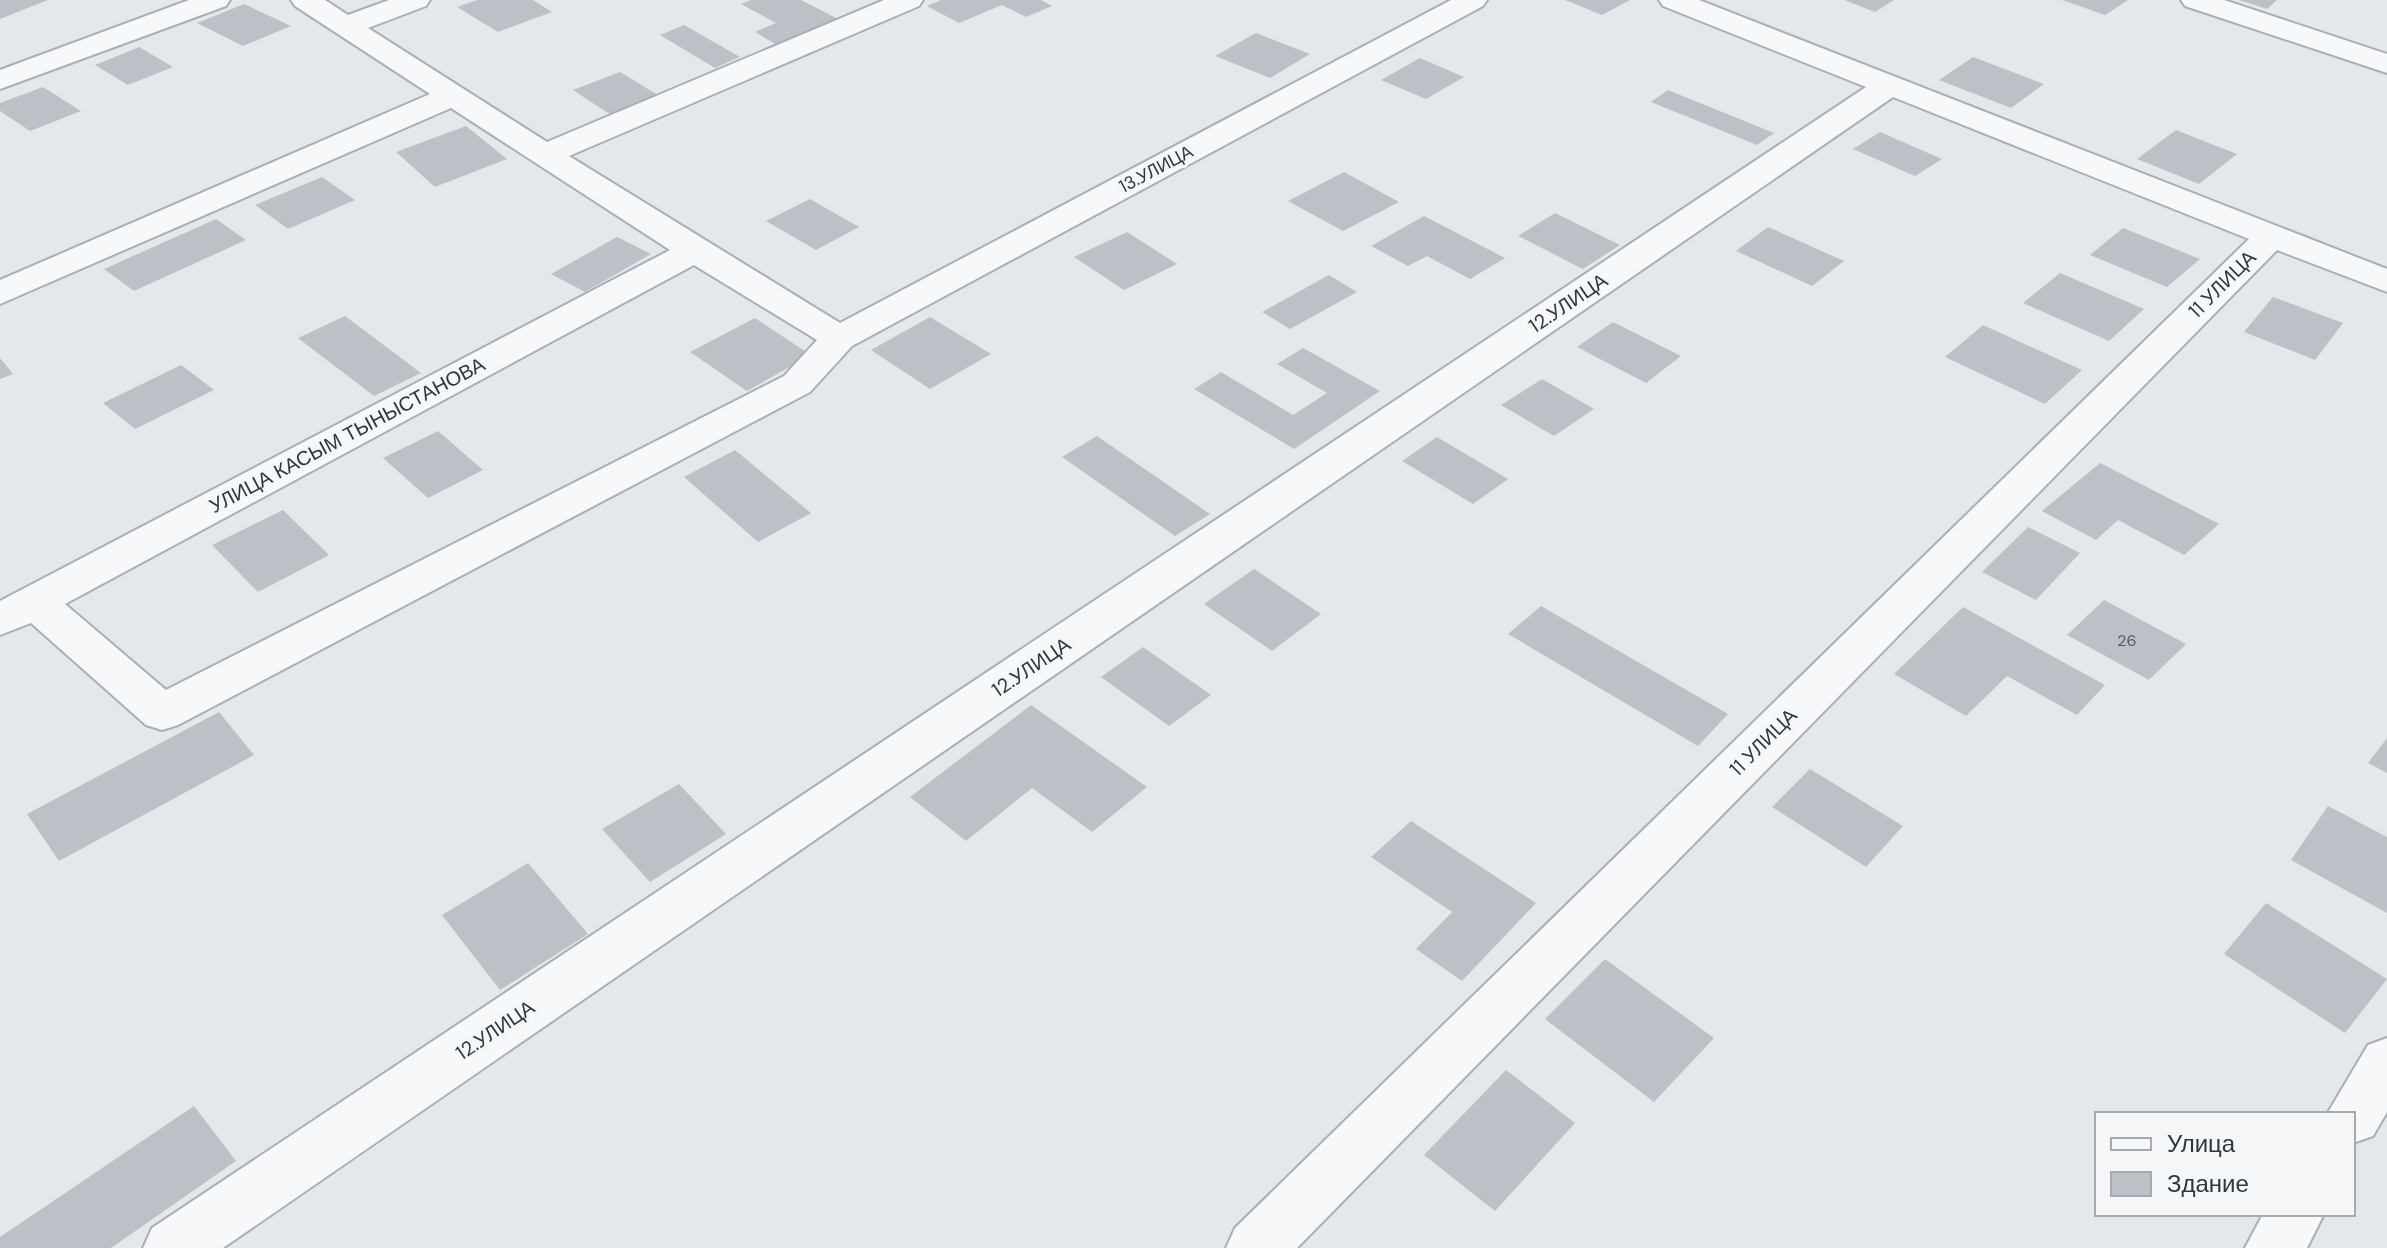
<svg xmlns="http://www.w3.org/2000/svg" width="2387" height="1248" font-family="'DM Sans',sans-serif">
<style>
.building{fill:#bcc1c7}
.lines{fill:none;stroke-linecap:round;stroke-linejoin:round}
.minor-casing{stroke:#a9afb5;stroke-width:4}
.minor{fill:#f7f8f9;fill-rule:evenodd}
.labels{text-anchor:middle;stroke-width:6;stroke-linejoin:round;paint-order:stroke}
.number-label{font-size:16px;fill:#515a63}
.far-street-label{font-size:18px;fill:#2d3742;stroke:#f4f6f8}
.street-label{font-size:20px;fill:#2d3742;stroke:#f4f6f8}
</style>
<rect width="100%" height="100%" fill="#e4e8eb"/>
<g class="building">
<polygon points="0,0 48,0 0,19"/>
<polygon points="477,0 533,0 552,12 498,32 457,7"/>
<polygon points="751,0 801,0 838,19 777,45 755,32 776,23 741,4"/>
<polygon points="941,0 1041,0 1052,6 1026,17 1002,5 959,23 927,6"/>
<polygon points="1565,0 1630,0 1602,15"/>
<polygon points="1844,0 1894,0 1875,12"/>
<polygon points="2062,0 2128,0 2105,15"/>
<polygon points="2239,0 2277,0 2267,9"/>
<polygon points="244,4 291,26 243,46 197,23"/>
<polygon points="684,25 740,57 715,68 660,35"/>
<polygon points="1256,33 1310,54 1270,78 1215,56"/>
<polygon points="139,47 173,67 128,85 95,65"/>
<polygon points="1973,57 2044,84 2011,108 1939,80"/>
<polygon points="1420,58 1464,77 1426,99 1381,80"/>
<polygon points="620,72 658,95 611,115 573,90"/>
<polygon points="43,87 81,111 30,131 0,111 0,103"/>
<polygon points="1668,90 1774,133 1757,145 1651,102"/>
<polygon points="466,126 507,159 435,187 396,152"/>
<polygon points="2176,130 2237,154 2199,184 2137,159"/>
<polygon points="1880,132 1942,159 1915,176 1853,149"/>
<polygon points="1344,172 1399,202 1343,231 1288,201"/>
<polygon points="322,177 355,200 288,229 255,205"/>
<polygon points="810,199 859,227 816,250 766,221"/>
<polygon points="1555,213 1620,245 1583,269 1518,236"/>
<polygon points="1424,216 1505,258 1470,279 1427,256 1408,266 1371,246"/>
<polygon points="216,219 246,240 134,291 104,269"/>
<polygon points="1768,227 1844,261 1812,286 1736,251"/>
<polygon points="2123,228 2200,259 2167,287 2090,255"/>
<polygon points="1127,232 1177,264 1124,290 1074,257"/>
<polygon points="617,237 651,254 585,292 551,274"/>
<polygon points="2060,273 2144,309 2109,341 2023,303"/>
<polygon points="1329,275 1357,292 1290,329 1262,312"/>
<polygon points="2273,297 2343,323 2315,360 2244,332"/>
<polygon points="345,316 421,373 374,396 298,338"/>
<polygon points="930,317 991,354 930,389 871,350"/>
<polygon points="755,318 811,355 747,391 690,352"/>
<polygon points="1613,322 1681,356 1646,383 1577,347"/>
<polygon points="1983,325 2082,370 2045,404 1945,357"/>
<polygon points="1303,348 1380,391 1294,449 1194,389 1221,372 1293,415 1327,393 1277,364"/>
<polygon points="0,358 13,374 0,379"/>
<polygon points="181,365 214,390 135,429 103,403"/>
<polygon points="1542,379 1594,409 1554,436 1501,405"/>
<polygon points="438,431 483,470 428,498 383,458"/>
<polygon points="1097,436 1210,514 1175,536 1062,457"/>
<polygon points="1437,437 1508,479 1473,504 1402,461"/>
<polygon points="735,450 811,513 758,542 684,477"/>
<polygon points="2100,463 2219,524 2184,555 2118,520 2096,540 2042,511"/>
<polygon points="283,510 329,555 258,592 212,545"/>
<polygon points="2028,527 2080,553 2036,600 1982,572"/>
<polygon points="1254,569 1321,614 1272,651 1204,604"/>
<polygon points="2104,600 2186,644 2149,680 2067,635"/>
<polygon points="1541,606 1728,714 1698,746 1508,634"/>
<polygon points="1963,607 2105,685 2077,715 2007,676 1966,716 1894,674"/>
<polygon points="1143,647 1211,695 1169,726 1101,677"/>
<polygon points="1031,705 1147,787 1092,832 1032,788 966,841 910,797"/>
<polygon points="219,712 254,755 59,861 27,814"/>
<polygon points="2387,738 2387,773 2368,763"/>
<polygon points="1810,769 1903,826 1866,867 1772,807"/>
<polygon points="679,784 726,834 650,882 602,829"/>
<polygon points="2328,806 2387,837 2387,913 2291,860"/>
<polygon points="1411,821 1536,903 1462,981 1416,949 1452,912 1371,857"/>
<polygon points="528,863 588,934 500,990 442,915"/>
<polygon points="2266,903 2387,979 2345,1033 2224,954"/>
<polygon points="1605,959 1714,1038 1654,1102 1545,1019"/>
<polygon points="1506,1070 1575,1123 1495,1211 1424,1155"/>
<polygon points="194,1106 236,1161 111,1248 0,1248 0,1237"/>
</g>
<g class="lines">
<g class="minor-casing">
<g id="minor">
<polygon points="189,0 230,0 226,6 0,89 0,70"/>
<path d="M291,0H325L348,15L389,0H430L426,6L368,28L547,142L884,0H923L919,6L569,156L840,323L1451,0H1487L1483,6L852,346L810,392L178,725L162,730L146,725L31,623L0,635V601L670,250L451,108L0,304V280L430,94L295,6ZM694,265L817,340L784,376L166,690L65,604Z"/>
<polygon points="1659,0 1699,0 2387,269 2387,292 2277,250 1297,1248 1226,1248 1235,1228 2249,239 1893,97 223,1248 143,1248 152,1228 1866,87 1663,6"/>
<polygon points="2181,0 2224,0 2387,54 2387,73 2185,6"/>
<polygon points="2387,1038 2387,1112 2373,1136 2353,1143 2353,1114 2327,1114 2368,1045"/>
<polygon points="2263,1214 2324,1214 2307,1248 2245,1248"/>
</g>
</g>
<use href="#minor" class="minor"/>
</g>
<g class="labels">
<g class="number-label">
<text x="2127" y="646">26</text>
</g>
<g class="far-street-label">
<text transform="translate(1156 169) rotate(-28)" y="6">13.УЛИЦА</text>
</g>
<g class="street-label">
<text transform="translate(2222 284) rotate(-45)" y="7">11 УЛИЦА</text>
<text transform="translate(1568 303) rotate(-34)" y="7">12.УЛИЦА</text>
<text transform="translate(347 435) rotate(-28)" y="7">УЛИЦА КАСЫМ ТЫНЫСТАНОВА</text>
<text transform="translate(1031 667) rotate(-34)" y="7">12.УЛИЦА</text>
<text transform="translate(1763 742) rotate(-45)" y="7">11 УЛИЦА</text>
<text transform="translate(495 1030) rotate(-34)" y="7">12.УЛИЦА</text>
</g>
</g>
<rect x="2095" y="1112" width="260" height="104" fill="#f4f6f8" stroke="#a4aaaf" stroke-width="2"/>
<rect x="2111" y="1138" width="40" height="12" fill="#f7f8f9" stroke="#a4aaaf" stroke-width="2"/>
<text x="2167" y="1152" font-size="24" fill="#2d3742">Улица</text>
<rect x="2111" y="1172" width="40" height="24" fill="#bcc1c7" stroke="#a4aaaf" stroke-width="2"/>
<text x="2167" y="1192" font-size="24" fill="#2d3742">Здание</text>
</svg>
